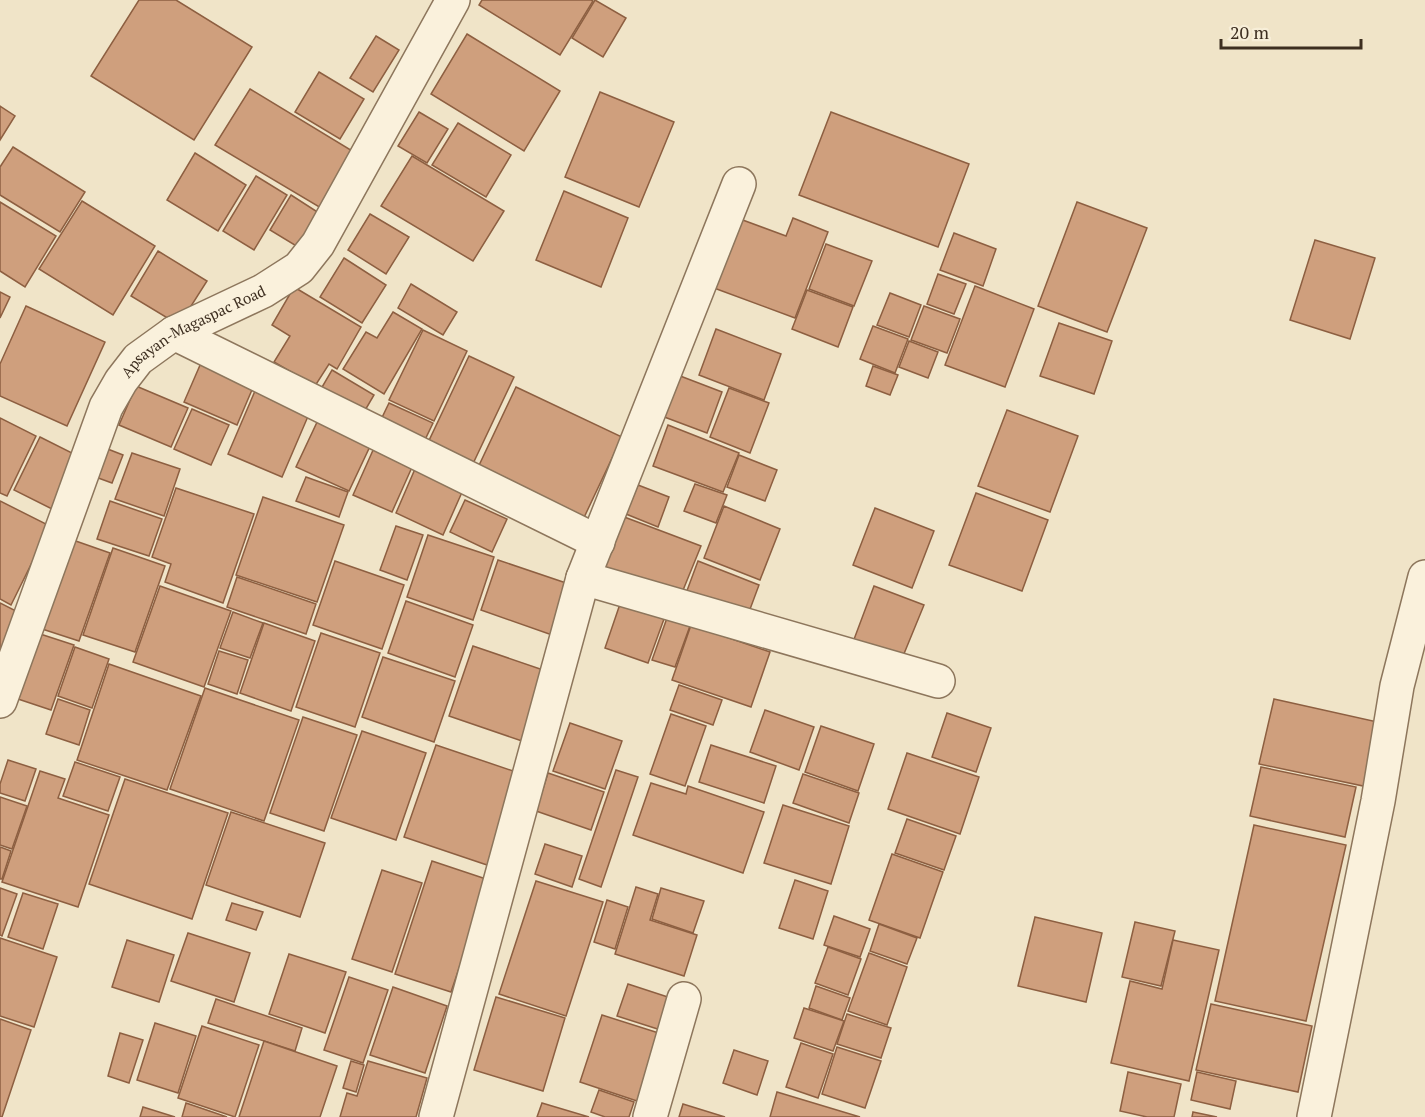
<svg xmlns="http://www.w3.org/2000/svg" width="1425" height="1117" font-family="'PT Serif',serif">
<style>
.building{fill:#cf9f7d;stroke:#8d5f41;stroke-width:1.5}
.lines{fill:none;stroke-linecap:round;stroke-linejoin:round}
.minor-casing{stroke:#8d765c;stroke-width:36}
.minor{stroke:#faf1dc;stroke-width:33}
.labels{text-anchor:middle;stroke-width:4.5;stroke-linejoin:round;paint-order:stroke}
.street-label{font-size:15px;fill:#3d2e20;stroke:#f7eed8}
</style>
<rect width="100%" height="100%" fill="#f0e4c8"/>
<g class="building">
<polygon points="139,0 176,0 252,47 194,140 91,76"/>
<polygon points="482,0 591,0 593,1 560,55 479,5"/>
<polygon points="595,0 626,18 603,57 572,38"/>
<polygon points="467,34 560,91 524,151 431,94"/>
<polygon points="376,36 399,50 373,92 350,78"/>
<polygon points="319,72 364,99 340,139 295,112"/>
<polygon points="250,89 354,152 321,208 215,145"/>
<polygon points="600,92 674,122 639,207 565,177"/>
<polygon points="0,106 15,116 0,140"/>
<polygon points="419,112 448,129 427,163 398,146"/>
<polygon points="831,112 969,164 938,247 799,195"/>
<polygon points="458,123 511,155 486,197 432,165"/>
<polygon points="13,147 85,192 60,232 0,195 0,167"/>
<polygon points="195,153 246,185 218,231 167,200"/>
<polygon points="412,156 504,211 473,261 381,206"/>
<polygon points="256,176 287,195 254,250 223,231"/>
<polygon points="564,191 628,218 601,287 536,260"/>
<polygon points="291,195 319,213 298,247 270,230"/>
<polygon points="82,201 155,246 113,315 39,269"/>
<polygon points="0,202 56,236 25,287 0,271"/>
<polygon points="1077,202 1147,228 1107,332 1038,306"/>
<polygon points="370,214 409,237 386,274 348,250"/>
<polygon points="793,218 828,232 795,318 714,288 740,219 786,236"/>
<polygon points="954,233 996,249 983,286 940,270"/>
<polygon points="1315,240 1375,258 1350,339 1290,320"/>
<polygon points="826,244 872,261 854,306 809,289"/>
<polygon points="158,251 207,281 179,325 131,296"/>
<polygon points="344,258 386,285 362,323 320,297"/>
<polygon points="938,274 966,284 954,314 927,304"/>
<polygon points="411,284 457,312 443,335 398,308"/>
<polygon points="975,286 1034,309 1005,387 945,365"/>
<polygon points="294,287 361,327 337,369 329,364 315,386 274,362 290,336 272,325"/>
<polygon points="807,290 853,307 838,347 792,329"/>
<polygon points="0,292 10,297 0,318"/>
<polygon points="890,293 921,305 909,337 877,325"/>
<polygon points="26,306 105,342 67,426 0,396 0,364"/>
<polygon points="924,306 960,319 947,353 911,340"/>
<polygon points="393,312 422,329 384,394 343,369 366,332 377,338"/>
<polygon points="1059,323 1112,341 1094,394 1040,376"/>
<polygon points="873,326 908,339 895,373 860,359"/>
<polygon points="716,329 781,354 764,400 699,375"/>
<polygon points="423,330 467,351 434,421 389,400"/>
<polygon points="909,341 938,352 928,378 899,367"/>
<polygon points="204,356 257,378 237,425 184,402"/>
<polygon points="469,356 514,377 470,470 425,449"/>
<polygon points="873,366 898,375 890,395 866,386"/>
<polygon points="332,370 374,395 360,419 318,394"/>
<polygon points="675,374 722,392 707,433 659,415"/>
<polygon points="136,386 188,408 171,447 119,425"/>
<polygon points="516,387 622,437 580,526 474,476"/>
<polygon points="729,388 769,403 750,453 710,437"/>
<polygon points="255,391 309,414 282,477 228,454"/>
<polygon points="389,403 433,423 421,448 377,428"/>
<polygon points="192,409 229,425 211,465 174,449"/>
<polygon points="1007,410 1078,436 1050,512 978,486"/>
<polygon points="0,418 36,436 7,496 0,493"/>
<polygon points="319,418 372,442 349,491 296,467"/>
<polygon points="668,425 739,453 723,492 653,466"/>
<polygon points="40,437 80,457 54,510 14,490"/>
<polygon points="100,446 123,455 112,483 90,475"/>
<polygon points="374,448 413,465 392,512 353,495"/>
<polygon points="132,453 180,469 164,516 115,499"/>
<polygon points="739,455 777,470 765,501 727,487"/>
<polygon points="415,469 463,490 443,535 396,513"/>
<polygon points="306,477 348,492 339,517 296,501"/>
<polygon points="695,484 727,495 716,523 684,511"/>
<polygon points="638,485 669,497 658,527 626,514"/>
<polygon points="176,488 254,514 223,603 165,582 171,564 152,557"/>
<polygon points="976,493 1048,520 1022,591 949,565"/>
<polygon points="263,497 344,525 317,602 236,575"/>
<polygon points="465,500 507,519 492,552 450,532"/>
<polygon points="0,501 50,526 11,605 0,599"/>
<polygon points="110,501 162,519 149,556 97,539"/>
<polygon points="724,506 780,529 760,580 704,558"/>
<polygon points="875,508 934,531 912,588 853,565"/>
<polygon points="619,515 701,546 679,600 598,569"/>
<polygon points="396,526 423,535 407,580 380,570"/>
<polygon points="428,535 494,557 473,620 407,597"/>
<polygon points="70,539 110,553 79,641 39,628"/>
<polygon points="113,548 165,566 135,652 83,635"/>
<polygon points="498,560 572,585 555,636 481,610"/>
<polygon points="335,561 404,585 382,649 313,625"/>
<polygon points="698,561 759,585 746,620 685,596"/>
<polygon points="237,577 316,604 306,634 227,607"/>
<polygon points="160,586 231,611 204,687 133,662"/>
<polygon points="874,586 924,605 901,661 853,642"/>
<polygon points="406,601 473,625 455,677 388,653"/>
<polygon points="0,603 20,613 0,655"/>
<polygon points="620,604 664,619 648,663 605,648"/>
<polygon points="233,612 263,623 250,658 220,648"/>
<polygon points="667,618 690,626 675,667 652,660"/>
<polygon points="264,623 315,641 291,711 240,693"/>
<polygon points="691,625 770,652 751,707 672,680"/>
<polygon points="31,631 74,645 51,710 9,696"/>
<polygon points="321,633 380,653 355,727 296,707"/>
<polygon points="473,646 549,672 525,742 449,716"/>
<polygon points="75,647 109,659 92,708 58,696"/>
<polygon points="219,651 248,660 237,694 208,684"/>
<polygon points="383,657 455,681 434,742 362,717"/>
<polygon points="109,664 201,696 167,790 77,760"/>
<polygon points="679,685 722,700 713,725 670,710"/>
<polygon points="205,688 299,720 264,821 170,789"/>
<polygon points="58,699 90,710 79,745 46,734"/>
<polygon points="1274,699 1382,723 1368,787 1259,764"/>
<polygon points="765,710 814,727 799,770 750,752"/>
<polygon points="947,713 991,728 976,772 932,757"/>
<polygon points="671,714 706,726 685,786 650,774"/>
<polygon points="303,717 357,735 324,831 270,813"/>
<polygon points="570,723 622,741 605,789 553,771"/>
<polygon points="821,726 874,744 858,791 805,772"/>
<polygon points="362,731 426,753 396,840 331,818"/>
<polygon points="436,745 522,774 490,866 404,837"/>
<polygon points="711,745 776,766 764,803 699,782"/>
<polygon points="907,753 979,777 960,834 888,809"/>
<polygon points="8,760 36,769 25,801 0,793 0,784"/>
<polygon points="75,762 120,777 108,811 63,796"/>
<polygon points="1261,767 1356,787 1345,837 1250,816"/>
<polygon points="616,770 638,777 601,887 579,879"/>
<polygon points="40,771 65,779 58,798 109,815 78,907 2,882"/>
<polygon points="548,773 604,792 591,830 536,811"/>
<polygon points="803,774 859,793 849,823 793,803"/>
<polygon points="125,779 228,813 192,919 89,884"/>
<polygon points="651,783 686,794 688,786 764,812 743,873 633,835"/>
<polygon points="0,797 27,806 12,849 0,845"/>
<polygon points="783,805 849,826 831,884 764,863"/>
<polygon points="231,812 325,843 300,917 206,885"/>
<polygon points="907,819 956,836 944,870 895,853"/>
<polygon points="1254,825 1346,845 1306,1021 1215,1001"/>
<polygon points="545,844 582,856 572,887 535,874"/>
<polygon points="0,847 11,851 2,879 0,879"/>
<polygon points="892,854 943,872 920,938 869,920"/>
<polygon points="432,861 489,880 451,992 395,974"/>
<polygon points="382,870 422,883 392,972 352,959"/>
<polygon points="795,880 828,891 813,939 779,928"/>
<polygon points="536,881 603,902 566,1016 499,994"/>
<polygon points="636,887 658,894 650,920 697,935 684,976 615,954"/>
<polygon points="0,888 17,894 2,936 0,935"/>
<polygon points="661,888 704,901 693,933 652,919"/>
<polygon points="23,893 58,904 43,949 8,937"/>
<polygon points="607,900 628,907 615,949 594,942"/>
<polygon points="232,903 263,912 256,930 226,920"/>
<polygon points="834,916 870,929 860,957 824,945"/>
<polygon points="1035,917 1102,933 1086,1002 1018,986"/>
<polygon points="1135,922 1175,931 1161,986 1122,977"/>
<polygon points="879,924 917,938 907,964 870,951"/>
<polygon points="188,933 250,953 234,1002 171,981"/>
<polygon points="0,938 57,957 34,1027 0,1016"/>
<polygon points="127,940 174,955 159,1002 112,987"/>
<polygon points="1173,940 1219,950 1189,1081 1111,1063 1130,981 1162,989"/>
<polygon points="828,947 861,959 848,995 815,983"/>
<polygon points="869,953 907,967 887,1025 848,1011"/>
<polygon points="289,954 346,972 325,1033 269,1014"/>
<polygon points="349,977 388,990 363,1063 324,1050"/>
<polygon points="628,984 677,1000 667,1032 617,1016"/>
<polygon points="816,986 850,998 842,1020 809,1008"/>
<polygon points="393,987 447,1006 425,1073 370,1055"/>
<polygon points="496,997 565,1018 543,1091 474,1070"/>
<polygon points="216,999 302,1028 295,1051 208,1023"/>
<polygon points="1211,1004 1312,1026 1298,1092 1196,1070"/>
<polygon points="804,1008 844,1021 833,1051 794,1038"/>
<polygon points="847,1014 891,1028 881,1058 837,1044"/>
<polygon points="602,1015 665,1035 643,1103 580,1082"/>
<polygon points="0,1019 31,1030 2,1117 0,1117"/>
<polygon points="155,1023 196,1036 178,1093 137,1080"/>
<polygon points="202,1026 259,1045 235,1117 178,1098"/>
<polygon points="120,1033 143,1040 129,1083 108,1076"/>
<polygon points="264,1041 337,1066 320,1117 239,1117"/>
<polygon points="801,1043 833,1054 818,1098 786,1087"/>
<polygon points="837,1047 881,1061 865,1108 822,1094"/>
<polygon points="734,1050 768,1061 757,1095 723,1083"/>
<polygon points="351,1061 364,1065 356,1092 343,1088"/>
<polygon points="368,1061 427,1078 416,1117 340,1117 347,1093 357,1096"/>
<polygon points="1128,1072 1181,1084 1174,1117 1147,1117 1120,1111"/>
<polygon points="1197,1072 1236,1081 1230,1109 1191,1100"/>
<polygon points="599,1090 634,1102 629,1117 605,1117 591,1112"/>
<polygon points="777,1092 860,1117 770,1117"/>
<polygon points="186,1103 227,1117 182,1117"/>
<polygon points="542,1103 589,1117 537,1117"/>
<polygon points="683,1104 725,1117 679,1117"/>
<polygon points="143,1107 175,1117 140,1117"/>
<polygon points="1193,1112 1217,1117 1192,1117"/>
</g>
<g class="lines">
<g class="minor-casing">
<g id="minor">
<polyline points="174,333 598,542"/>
<polyline points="583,578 938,681"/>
<path id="s1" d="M0,701L106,407L121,381L138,359L174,333L263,291L299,268L318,244L453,0"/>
<polyline points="436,1117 583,578 739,184"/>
<polyline points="650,1117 684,999"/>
<polyline points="1314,1117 1378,801 1397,686 1425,577"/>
</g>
</g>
<use href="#minor" class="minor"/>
</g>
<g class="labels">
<g class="street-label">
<text dy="5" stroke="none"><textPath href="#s1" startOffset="432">Apsayan-Magaspac Road</textPath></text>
</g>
</g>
<path d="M1221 39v9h140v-9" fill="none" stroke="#3d2e20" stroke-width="3"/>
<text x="1230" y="39" font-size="18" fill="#3d2e20" stroke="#f7eed8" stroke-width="4.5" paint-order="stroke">20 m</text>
</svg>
